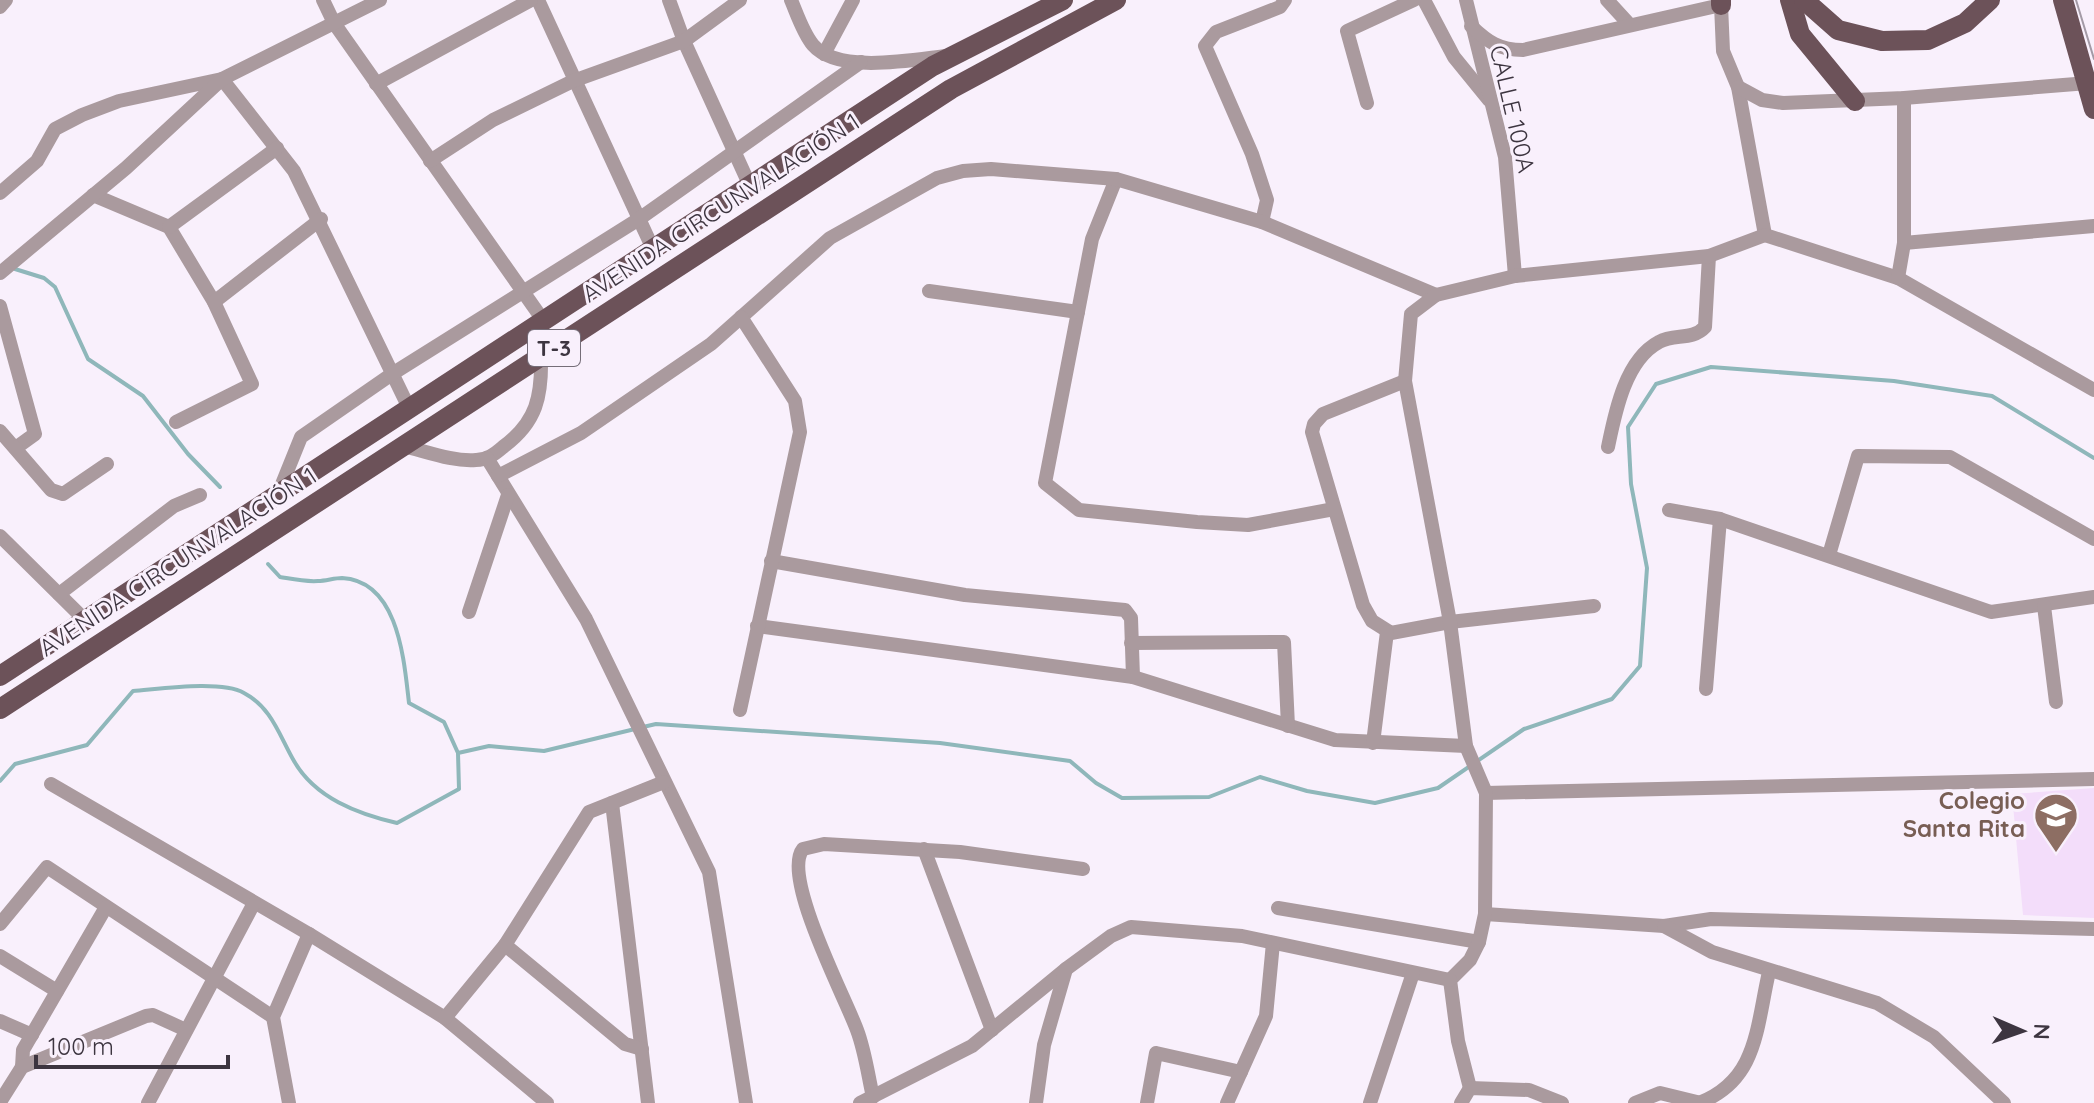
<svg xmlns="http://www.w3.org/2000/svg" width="2094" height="1103" font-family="Quicksand,sans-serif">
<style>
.built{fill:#f3ddfa}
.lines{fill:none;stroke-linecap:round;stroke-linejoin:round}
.stream{stroke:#8fb7ba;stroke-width:4}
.street{stroke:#aa9a9e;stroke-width:14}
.primary{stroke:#6c5259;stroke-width:20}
.tram{stroke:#a39aa6;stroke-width:2}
.labels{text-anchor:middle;stroke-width:6;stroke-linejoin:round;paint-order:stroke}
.shield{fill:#f9f0fc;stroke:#756d78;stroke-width:2}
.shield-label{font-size:22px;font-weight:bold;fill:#3d3540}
.street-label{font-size:24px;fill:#3d3540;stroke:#f9f0fc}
.education-label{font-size:24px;font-weight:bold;fill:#785e54;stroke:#f9f0fc;text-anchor:end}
</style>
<rect width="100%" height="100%" fill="#f9f0fc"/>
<polygon class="built" points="2094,788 2094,918 2023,915 2012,794"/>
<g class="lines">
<g class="stream">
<polyline points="15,269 44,278 55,287 88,359 143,396 188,454 220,487"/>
<path d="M268,564L280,577C292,579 305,582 318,581C326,581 334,578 342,578C399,581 404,661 409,703L444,722L458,753"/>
<polyline points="643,727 656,724 940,743 1070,761 1096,783 1122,798 1209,797 1260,777 1307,791 1375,803 1438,788 1524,729 1612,699 1640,666 1647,568 1631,484 1628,427 1656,384 1711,367 1894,381 1992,396 2094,458"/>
<path d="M0,781L15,764L87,745L133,691C160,689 221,680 244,693C272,708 279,735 294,761C315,798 358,814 397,823L459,789L458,753L489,746L544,751L635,729"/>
</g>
<g class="street">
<polyline points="323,0 334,23 543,320"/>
<polyline points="538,0 653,249"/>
<polyline points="669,0 684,41 750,186"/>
<path d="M791,0C797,14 803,33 813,45C838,74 911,60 946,56"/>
<polyline points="1424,0 1454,57 1489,100"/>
<polyline points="1466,0 1505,157 1515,276"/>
<polyline points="1607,0 1628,23"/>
<polyline points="0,7 6,0"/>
<path d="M1471,26C1488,42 1499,50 1523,50L1721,5L1723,51L1738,87L1765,235L1898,278L2094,390"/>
<polyline points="824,54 853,0"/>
<polyline points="376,84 531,0"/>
<polyline points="1738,87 1762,100 1783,103 1904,98 2088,83"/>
<polyline points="1367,103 1347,31 1414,0"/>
<polyline points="430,161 493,120 573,81 684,41 740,0"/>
<polyline points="1116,179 1092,239 1045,483 1079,510 1197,522 1248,525 1334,509"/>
<polyline points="0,193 37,161 55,129 82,115 119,101 222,79 294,171 409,408"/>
<polyline points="93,195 169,227 214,302 252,384 176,422"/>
<polyline points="1262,222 1267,200 1252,154 1205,46 1216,32 1280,7 1285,0"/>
<polyline points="169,227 277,148"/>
<polyline points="1904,243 2094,226"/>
<polyline points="0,273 126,168 222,79 380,0"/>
<polyline points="1898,278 1904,243 1904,98"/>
<polyline points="929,291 1078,312"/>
<polyline points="214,302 321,219"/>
<polyline points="0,306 35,434 17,447"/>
<polyline points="1405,381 1323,414 1314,424 1312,432 1363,605 1372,621 1391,633 1450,622 1594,606"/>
<polyline points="0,431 51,490 63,494 107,464"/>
<path d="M403,446C425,451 453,462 476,460C487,460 495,454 503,447C537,422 542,396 541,356"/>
<path d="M1608,447C1615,413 1625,360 1659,342C1674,333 1692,341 1705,327L1709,256"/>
<polyline points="487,458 586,619 709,872 746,1103"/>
<polyline points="498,476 581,433 711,344 830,238 937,178 963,171 991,169 1116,179 1262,222 1436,295"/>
<polyline points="278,494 301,437 392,374 639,219 861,62"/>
<polyline points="1669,510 1720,519 1991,612 2094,597"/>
<polyline points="0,536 85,620"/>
<polyline points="1829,555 1858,456 1950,457 2094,539"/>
<polyline points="771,561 965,595 1125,610 1131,618 1133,677"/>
<polyline points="59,594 174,506 200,495"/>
<polyline points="2044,606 2056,702"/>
<polyline points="469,612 508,495"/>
<polyline points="757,626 1133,677 1335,740 1466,746"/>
<polyline points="1131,643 1284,642 1288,726"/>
<polyline points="1706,689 1720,519"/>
<polyline points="740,710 800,432 795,401 741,317"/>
<polyline points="1373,743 1387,632"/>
<polyline points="51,784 309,934 445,1018 547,1103"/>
<polyline points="1486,793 2094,779"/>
<polyline points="612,803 648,1103"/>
<polyline points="924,849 992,1030"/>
<polyline points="1278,908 1479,942"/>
<polyline points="1485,914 1664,926 1711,919 2094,929"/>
<polyline points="0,924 47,867 273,1017"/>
<polyline points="1664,926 1712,952 1877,1003 1934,1037 2004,1103"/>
<polyline points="505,945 625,1044 642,1049"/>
<polyline points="0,956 57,991"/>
<polyline points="445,1018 505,945 589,812 664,782"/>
<polyline points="0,1021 32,1035"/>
<polyline points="22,1067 23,1050 106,907"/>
<polyline points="1470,1088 1458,1041 1450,980 1470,960 1479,942 1485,914 1486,793 1466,746 1450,622 1405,381 1411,314 1436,295 1515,276 1709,256 1765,235"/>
<path d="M873,1097C868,1075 865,1051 857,1030C845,997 781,876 803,849L824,844L960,852L1083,869"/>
<polyline points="0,1102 22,1067 146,1016 153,1015 186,1030"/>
<polyline points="148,1103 254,903"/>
<polyline points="289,1103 273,1017 309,934"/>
<polyline points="860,1103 972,1046 1066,969 1111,936 1131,927 1242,936 1450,980"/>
<polyline points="1036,1103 1044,1045 1066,969"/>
<polyline points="1147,1103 1156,1053 1241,1072"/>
<polyline points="1227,1103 1266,1016 1273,943"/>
<polyline points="1370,1103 1413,973"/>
<polyline points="1461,1103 1470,1088 1529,1090 1562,1103"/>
<polyline points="1635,1103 1660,1093 1701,1103"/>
<path d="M1699,1103C1758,1080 1756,1028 1769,972"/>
</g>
<g class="primary">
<polyline points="1721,0 1721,5"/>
<polyline points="1790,0 1800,34 1855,101"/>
<polyline points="1804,0 1838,30 1882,41 1928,40 1965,23 1990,0"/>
<polyline points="2063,0 2094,109"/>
<polyline points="0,676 933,66 1063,0"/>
<polyline points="0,709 951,89 1116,0"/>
</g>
<polyline class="tram" points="2076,0 2094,59"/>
</g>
<defs>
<g id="school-pin" transform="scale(2.3)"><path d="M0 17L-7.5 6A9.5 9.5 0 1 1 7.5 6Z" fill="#8d6e63" stroke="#f9f0fc"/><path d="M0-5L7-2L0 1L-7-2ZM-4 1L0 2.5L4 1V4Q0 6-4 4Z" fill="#fff"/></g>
</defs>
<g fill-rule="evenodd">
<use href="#school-pin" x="2056" y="815"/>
</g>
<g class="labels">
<rect class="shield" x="528" y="330" width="52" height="36" rx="6"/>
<g class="shield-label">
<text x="554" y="356">T-3</text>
</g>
<g class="street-label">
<text transform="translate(1512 109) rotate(77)" y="8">CALLE 100A</text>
<text transform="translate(721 208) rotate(-33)" y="8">AVENIDA CIRCUNVALACIÓN 1</text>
<text transform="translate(178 562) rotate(-33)" y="8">AVENIDA CIRCUNVALACIÓN 1</text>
</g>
<g class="education-label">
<text x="2025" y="809">Colegio<tspan x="2025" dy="28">Santa Rita</tspan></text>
</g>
</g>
<g transform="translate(2022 1031) rotate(92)" stroke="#f9f0fc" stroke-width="6" paint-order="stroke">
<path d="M0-6L14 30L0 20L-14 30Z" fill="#3d3540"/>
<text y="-12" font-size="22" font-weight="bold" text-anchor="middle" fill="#3d3540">N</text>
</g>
<path d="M36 1055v12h192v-12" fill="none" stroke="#3d3540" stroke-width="4"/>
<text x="48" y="1055" font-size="24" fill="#3d3540" stroke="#f9f0fc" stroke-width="6" paint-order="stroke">100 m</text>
</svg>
